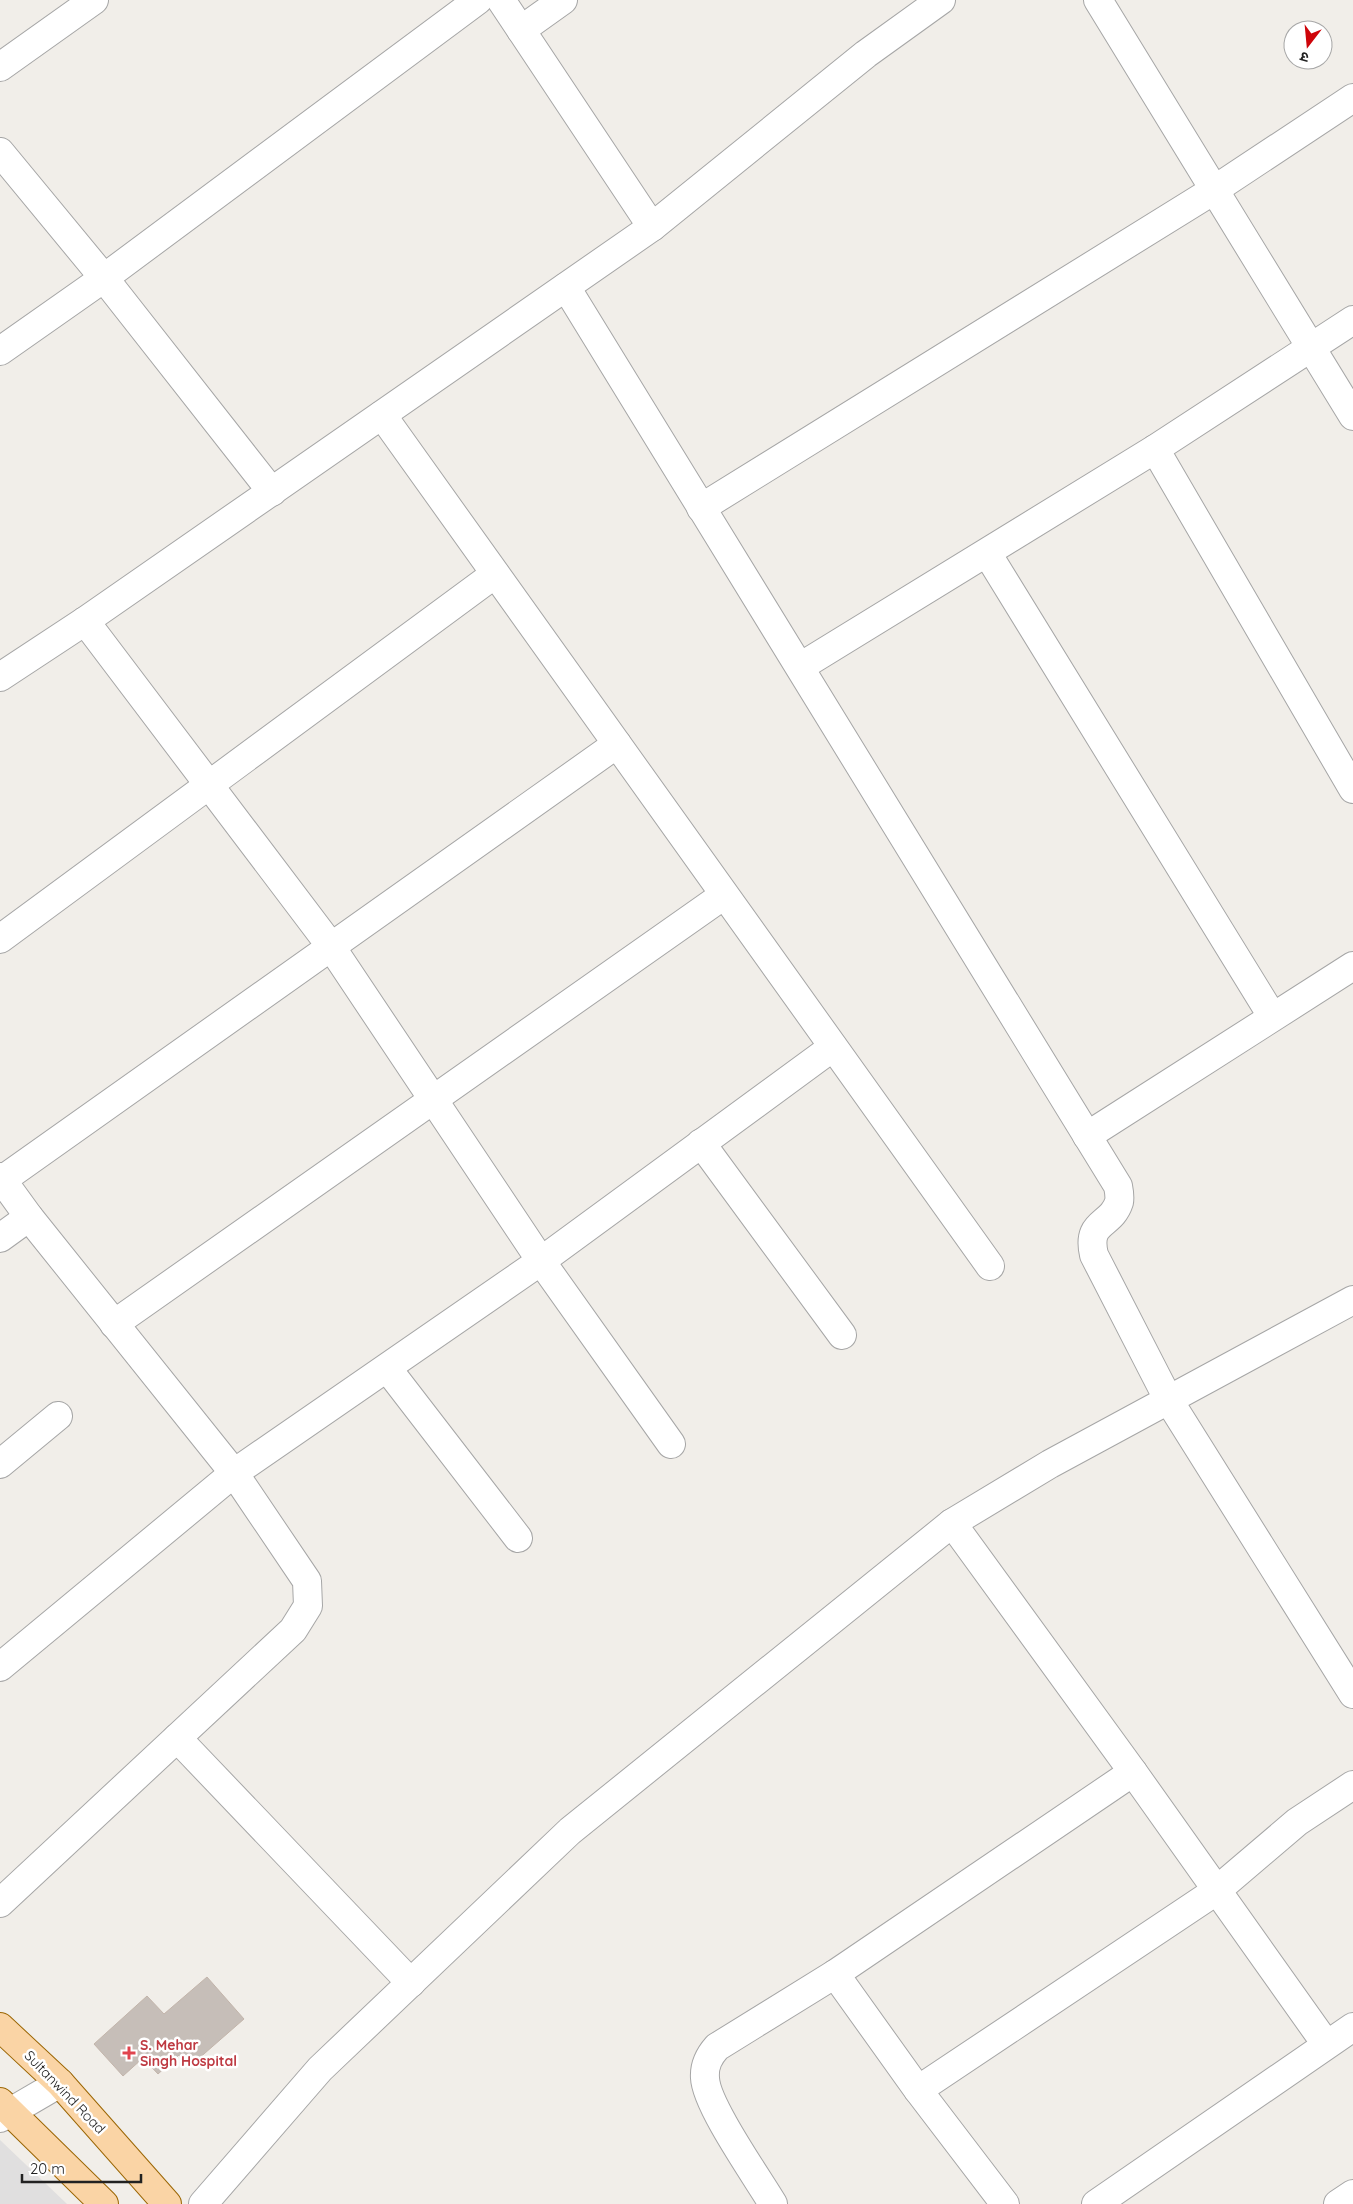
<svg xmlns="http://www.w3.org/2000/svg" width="1353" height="2204" font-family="Quicksand,'Noto Sans Devanagari',sans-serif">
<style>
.residential{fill:#e0dfdf}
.building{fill:#c6beb8;stroke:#c3b5ab}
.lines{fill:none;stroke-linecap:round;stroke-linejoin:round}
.minor-casing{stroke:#a6a6a6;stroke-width:30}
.major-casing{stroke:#9b6604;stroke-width:30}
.minor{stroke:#fff;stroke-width:28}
.major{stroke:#fad4a5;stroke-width:28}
.health-dot{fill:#e0444e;stroke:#fff;stroke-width:2}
.labels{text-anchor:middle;stroke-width:5;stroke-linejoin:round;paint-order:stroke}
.health-label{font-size:14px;font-weight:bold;fill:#be3a42;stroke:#fff;text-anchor:start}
.street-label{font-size:14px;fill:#222;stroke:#fff}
</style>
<rect width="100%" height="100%" fill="#f1eee9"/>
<polygon class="residential" points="0,2140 67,2204 0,2204"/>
<polygon class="building" points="207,1977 244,2019 189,2067 179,2055 158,2074 143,2058 123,2076 94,2044 147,1996 164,2014"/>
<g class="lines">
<g class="minor-casing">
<g id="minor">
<polyline points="501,0 652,227"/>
<polyline points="1098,0 1353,416"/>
<polyline points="521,30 563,0"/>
<polyline points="0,67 94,0"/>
<polyline points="0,152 104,278 272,492"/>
<path d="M566,287L1118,1186C1119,1191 1120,1197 1119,1202C1111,1227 1086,1220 1094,1255L1168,1399L1353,1694"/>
<polyline points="0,351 104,278 478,0"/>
<polyline points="382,415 990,1266"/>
<polyline points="1155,449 1353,789"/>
<polyline points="701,508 1214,190 1353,98"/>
<polyline points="987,553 1272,1016"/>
<polyline points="85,621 330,945 541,1261 671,1444"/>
<polyline points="800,667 1155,449 1353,320"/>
<polyline points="0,677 85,621 652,227 866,54 941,0"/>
<polyline points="0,939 495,574"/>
<polyline points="1087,1136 1353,966"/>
<polyline points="701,1143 842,1335"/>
<polyline points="0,1177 29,1217 234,1473 541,1261 833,1047"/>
<polyline points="2,1180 617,744"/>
<polyline points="0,1238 29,1217"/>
<polyline points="114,1324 724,895"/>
<polyline points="387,1368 518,1538"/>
<polyline points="0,1464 58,1416"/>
<polyline points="952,1523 1133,1772 1326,2044"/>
<polyline points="0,1667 234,1473 307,1581 308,1606 293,1630 0,1903"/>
<polyline points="177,1738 411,1983"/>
<polyline points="835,1974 1133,1772"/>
<polyline points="918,2090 1216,1891 1297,1822 1353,1785"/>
<polyline points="0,2118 60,2083"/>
<polyline points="203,2204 320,2069 570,1831 952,1523 1050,1464 1353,1300"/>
<path d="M773,2204C757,2177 706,2105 705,2078C704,2065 709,2056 717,2047L835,1974L918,2090L1005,2204"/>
<polyline points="1096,2204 1353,2027"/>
<polyline points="1338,2204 1353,2194"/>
</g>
</g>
<g class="major-casing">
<g id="major">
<polyline points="0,2027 60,2083 167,2204"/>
<polyline points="0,2102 104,2204"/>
</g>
</g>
<use href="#minor" class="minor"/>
<use href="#major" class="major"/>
</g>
<path class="health-dot" d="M126.5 2045.5h5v5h5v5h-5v5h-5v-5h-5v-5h5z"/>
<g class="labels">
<g class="health-label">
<text x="140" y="2050">S. Mehar<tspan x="140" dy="16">Singh Hospital</tspan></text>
</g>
<g class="street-label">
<text transform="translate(65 2092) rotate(46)" y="5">Sultanwind Road</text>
</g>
</g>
<g transform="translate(1308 45) rotate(196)"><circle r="24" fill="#ffffff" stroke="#a7a7a7"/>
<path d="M0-4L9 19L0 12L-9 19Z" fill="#ce050a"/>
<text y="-8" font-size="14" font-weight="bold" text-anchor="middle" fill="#222222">उ</text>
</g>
<path d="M22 2174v8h119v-8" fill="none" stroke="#222222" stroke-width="2.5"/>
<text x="30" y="2174" font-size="15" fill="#222222" stroke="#ffffff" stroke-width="4" paint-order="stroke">20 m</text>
</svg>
